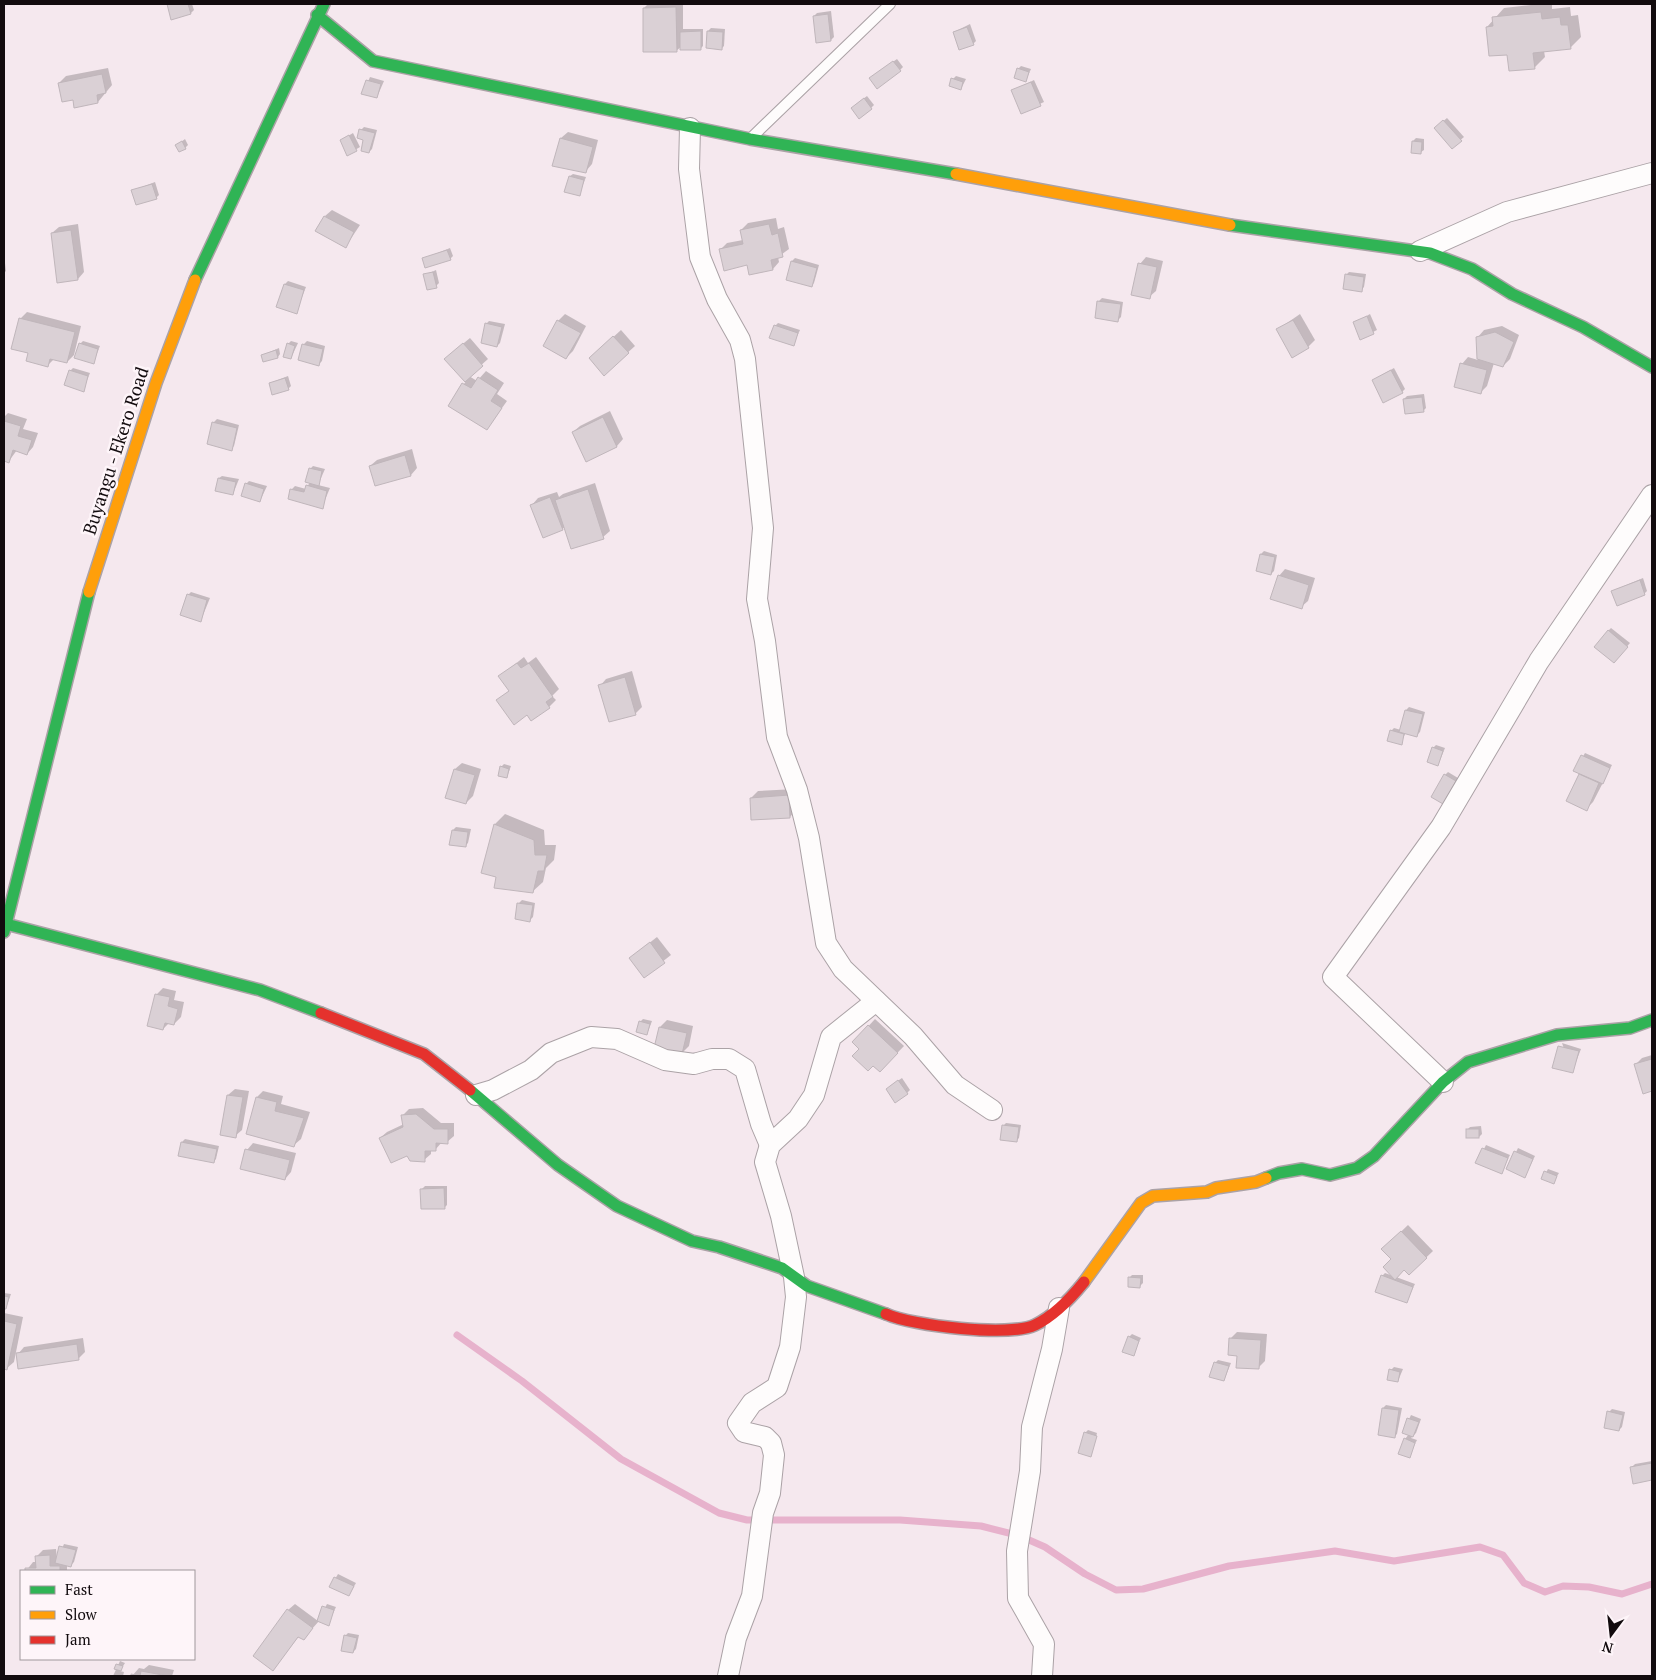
<svg xmlns="http://www.w3.org/2000/svg" width="1656" height="1680" font-family="'PT Serif',serif">
<style>
.shadow{fill:#0003}
.lines{fill:none;stroke-linecap:round;stroke-linejoin:round}
.stream{stroke:#e7b2cc;stroke-width:7}
.building{fill:#dad0d5;stroke:#c0b6bb}
.lane-casing{stroke:#aba2a6;stroke-width:12}
.street-casing{stroke:#aba2a6;stroke-width:22}
.fast-casing{stroke:#aba2a6;stroke-width:14}
.slow-casing{stroke:#aba2a6;stroke-width:14}
.jam-casing{stroke:#aba2a6;stroke-width:14}
.lane{stroke:#fefcfc;stroke-width:10}
.street{stroke:#fefcfc;stroke-width:20}
.fast{stroke:#30b455;stroke-width:11}
.slow{stroke:#ff9f0a;stroke-width:11}
.jam{stroke:#e5322d;stroke-width:11}
.labels{text-anchor:middle;stroke-width:5;stroke-linejoin:round;paint-order:stroke}
.street-label{font-size:18px;fill:#120b0e;stroke:#fef5f9}
</style>
<rect width="100%" height="100%" fill="#f5e8ee"/>
<g class="shadow">
<polygon points="168,4 192,4 194,10 191,13 172,18"/>
<polygon points="648,4 683,4 683,29 703,29 703,46 700,49 682,46 676,51 644,8"/>
<polygon points="1540,4 1552,4 1552,9 1570,7 1571,16 1578,15 1581,37 1570,48 1544,51 1545,57 1534,68 1508,53 1487,27 1504,8"/>
<polygon points="831,11 834,37 831,40 814,16 817,13"/>
<polygon points="970,24 976,41 973,44 954,32"/>
<polygon points="711,28 725,29 724,46 721,49 708,31"/>
<polygon points="897,59 903,67 900,70 874,75"/>
<polygon points="1021,66 1031,69 1026,80 1018,69"/>
<polygon points="108,68 112,85 98,102 73,99 59,83 66,76"/>
<polygon points="956,76 966,79 961,89 953,79"/>
<polygon points="370,77 384,81 377,97 363,93"/>
<polygon points="1034,80 1044,102 1022,112 1012,91"/>
<polygon points="867,96 874,105 871,108 855,105"/>
<polygon points="1447,118 1464,137 1452,147 1435,128"/>
<polygon points="364,127 377,130 372,149 369,152 361,130"/>
<polygon points="568,132 598,140 592,164 586,171 554,165 561,138"/>
<polygon points="353,133 360,147 348,154 341,140"/>
<polygon points="1416,138 1424,139 1424,150 1421,152 1413,141"/>
<polygon points="185,139 188,145 185,148 177,145"/>
<polygon points="573,174 586,177 579,195 570,176"/>
<polygon points="155,182 159,195 156,198 132,191"/>
<polygon points="332,210 360,225 346,246 325,216"/>
<polygon points="776,218 778,229 784,227 789,249 778,257 779,262 773,269 748,264 720,250 727,243 743,240 741,230 748,223"/>
<polygon points="78,224 84,272 78,279 52,233 59,227"/>
<polygon points="450,248 453,256 450,259 423,259"/>
<polygon points="4,255 6,271 4,273"/>
<polygon points="1146,257 1163,261 1156,291 1149,297 1140,264"/>
<polygon points="795,258 819,265 814,283 811,286 788,279 792,261"/>
<polygon points="436,270 439,283 436,286 425,275"/>
<polygon points="1349,272 1366,274 1364,287 1361,290 1346,275"/>
<polygon points="288,281 306,287 296,312 285,284"/>
<polygon points="1102,298 1123,302 1121,317 1118,320 1099,301"/>
<polygon points="27,312 81,326 74,355 67,362 54,359 48,365 29,352 20,319"/>
<polygon points="565,314 586,326 573,351 566,358 558,321"/>
<polygon points="1300,314 1315,340 1308,347 1277,330"/>
<polygon points="1370,314 1377,330 1361,338 1354,323"/>
<polygon points="489,321 505,324 500,343 497,346 486,324"/>
<polygon points="778,323 800,330 793,345 775,326"/>
<polygon points="1502,326 1519,335 1510,359 1503,366 1494,363 1487,386 1480,393 1462,364 1468,357 1478,360 1478,337 1484,330"/>
<polygon points="621,330 635,346 604,374 597,352"/>
<polygon points="470,338 488,359 469,376 477,381 486,371 504,383 497,394 507,401 487,429 450,405 466,381 453,352"/>
<polygon points="83,341 100,346 93,363 80,344"/>
<polygon points="291,341 298,343 291,358 288,344"/>
<polygon points="307,341 325,346 322,361 319,364 304,344"/>
<polygon points="279,348 280,354 278,357 263,355"/>
<polygon points="73,368 90,373 83,390 70,371"/>
<polygon points="1394,368 1405,389 1402,392 1373,380"/>
<polygon points="288,376 291,386 288,389 270,383"/>
<polygon points="1424,394 1426,408 1423,411 1404,399 1407,396"/>
<polygon points="610,411 623,439 617,446 587,460 573,432 580,426"/>
<polygon points="8,413 27,419 23,429 38,433 33,447 27,454 17,450 9,461 4,460 4,417"/>
<polygon points="217,419 239,425 234,446 231,449 208,443 214,422"/>
<polygon points="412,449 417,468 411,475 376,485 370,466 377,460"/>
<polygon points="313,466 325,469 318,485 330,488 322,507 292,489 295,486 306,489 310,482 310,469"/>
<polygon points="222,476 239,479 233,494 219,478"/>
<polygon points="249,481 267,486 260,501 246,484"/>
<polygon points="595,483 610,531 603,537 565,527 562,529 532,505 538,498 557,492 559,497 563,494"/>
<polygon points="1264,551 1277,555 1274,571 1271,574 1261,554"/>
<polygon points="1285,569 1315,578 1308,601 1301,607 1279,576"/>
<polygon points="1643,578 1647,591 1644,594 1612,591"/>
<polygon points="191,592 210,598 201,620 188,595"/>
<polygon points="1611,628 1630,643 1617,658 1608,631"/>
<polygon points="524,657 528,663 536,657 559,689 552,696 556,700 549,707 528,714 498,700 510,690 500,676"/>
<polygon points="632,671 642,707 635,714 600,686 606,679"/>
<polygon points="1409,707 1425,712 1420,732 1417,735 1406,732 1401,743 1391,731 1394,728 1401,730 1406,710"/>
<polygon points="1436,745 1445,748 1438,765 1433,748"/>
<polygon points="1585,753 1612,765 1593,802 1586,809 1581,773 1575,770"/>
<polygon points="462,763 481,769 473,796 466,803 455,769"/>
<polygon points="504,764 511,766 507,777 501,767"/>
<polygon points="1448,772 1458,778 1446,799 1445,775"/>
<polygon points="795,789 796,810 790,817 751,798 758,791"/>
<polygon points="505,814 544,830 545,845 556,845 554,860 546,868 543,882 532,892 497,876 495,824"/>
<polygon points="456,827 471,829 468,843 465,846 453,830"/>
<polygon points="522,900 535,903 533,917 530,920 519,903"/>
<polygon points="657,937 671,955 644,976 630,958"/>
<polygon points="163,988 176,991 174,1000 184,1002 181,1017 174,1024 169,1023 163,1029 156,995"/>
<polygon points="643,1019 652,1021 647,1034 640,1022"/>
<polygon points="875,1019 904,1046 880,1071 854,1042"/>
<polygon points="667,1020 693,1026 689,1046 682,1053 660,1027"/>
<polygon points="1562,1043 1581,1049 1572,1072"/>
<polygon points="1652,1055 1652,1090 1644,1093 1635,1065 1642,1058"/>
<polygon points="902,1078 910,1090 907,1093 890,1086"/>
<polygon points="235,1089 249,1091 242,1130 235,1136 228,1095"/>
<polygon points="263,1091 283,1096 281,1104 310,1112 301,1139 294,1145 257,1097"/>
<polygon points="423,1108 441,1123 454,1123 454,1136 447,1142 442,1142 435,1150 431,1150 431,1154 424,1160 408,1154 380,1138 387,1132 404,1124 403,1115 409,1109"/>
<polygon points="1006,1123 1021,1125 1019,1138 1016,1141 1003,1126"/>
<polygon points="1481,1126 1482,1134 1479,1137 1467,1130 1470,1127"/>
<polygon points="185,1139 219,1146 216,1159 213,1162 182,1142"/>
<polygon points="253,1143 296,1153 291,1172 285,1179 247,1150"/>
<polygon points="1486,1145 1510,1155 1501,1173 1477,1163"/>
<polygon points="1518,1148 1535,1156 1525,1176 1508,1169"/>
<polygon points="1548,1169 1559,1173 1553,1183 1543,1178"/>
<polygon points="425,1186 447,1186 447,1205 444,1208 422,1189"/>
<polygon points="1408,1225 1433,1251 1409,1274 1404,1269 1396,1277 1415,1284 1406,1302 1382,1276 1385,1273 1393,1276 1392,1259 1383,1249"/>
<polygon points="1132,1275 1143,1275 1143,1283 1140,1286 1129,1278"/>
<polygon points="4,1293 11,1294 6,1308 4,1307"/>
<polygon points="4,1313 23,1317 14,1362 7,1368 4,1368"/>
<polygon points="1237,1332 1267,1334 1265,1361 1258,1368 1238,1355 1231,1338"/>
<polygon points="1132,1334 1141,1338 1133,1354 1129,1337"/>
<polygon points="83,1338 85,1352 78,1359 18,1354 24,1347"/>
<polygon points="1218,1360 1231,1363 1224,1380 1215,1363"/>
<polygon points="1394,1367 1403,1369 1398,1381 1391,1370"/>
<polygon points="1386,1405 1402,1408 1397,1434 1394,1437 1383,1408"/>
<polygon points="1612,1409 1625,1412 1622,1427 1619,1430 1609,1412"/>
<polygon points="1411,1415 1421,1419 1416,1433 1411,1438 1417,1440 1409,1456 1405,1439 1409,1434 1403,1432"/>
<polygon points="1088,1430 1097,1433 1091,1456 1085,1433"/>
<polygon points="1652,1461 1652,1479 1634,1482 1632,1467 1635,1464"/>
<polygon points="64,1544 78,1547 74,1562 71,1565 67,1564 67,1571 26,1571 33,1562 37,1562 36,1557 43,1550 56,1549 57,1560"/>
<polygon points="338,1574 356,1583 349,1595 331,1586"/>
<polygon points="295,1604 318,1621 327,1604 336,1607 328,1624 319,1621 304,1638 299,1636 273,1670 288,1610"/>
<polygon points="348,1633 359,1635 356,1649 353,1652 345,1636"/>
<polygon points="120,1661 125,1663 120,1671 124,1672 123,1676 113,1676"/>
<polygon points="149,1665 174,1670 172,1676 132,1676 139,1668 144,1669"/>
</g>
<g class="lines">
<polyline class="stream" points="457,1335 522,1381 621,1459 719,1513 747,1520 900,1520 981,1526 1020,1536 1045,1547 1085,1574 1116,1590 1143,1589 1229,1566 1335,1551 1394,1561 1480,1547 1503,1555 1524,1583 1545,1592 1563,1586 1589,1587 1622,1594 1652,1584"/>
</g>
<g class="building">
<polygon points="167,4 188,4 191,14 171,20"/>
<polygon points="676,7 677,52 643,52 643,8"/>
<polygon points="1541,12 1542,19 1560,17 1561,25 1568,25 1571,49 1533,53 1535,69 1509,71 1507,55 1489,56 1486,27 1493,26 1492,17"/>
<polygon points="828,14 831,41 816,43 813,16"/>
<polygon points="967,27 974,45 959,50 953,32"/>
<polygon points="701,31 701,50 680,50 680,32"/>
<polygon points="707,31 723,32 722,50 706,48"/>
<polygon points="893,61 901,71 877,89 869,78"/>
<polygon points="1017,68 1029,72 1026,82 1014,78"/>
<polygon points="102,74 106,93 97,95 98,103 74,108 73,100 62,102 58,83"/>
<polygon points="951,78 963,82 961,90 949,86"/>
<polygon points="366,80 381,84 377,98 361,94"/>
<polygon points="1031,82 1041,106 1021,114 1011,90"/>
<polygon points="864,98 872,109 859,119 851,108"/>
<polygon points="1443,120 1462,141 1452,149 1434,128"/>
<polygon points="359,129 375,133 369,153 361,151 363,140 357,138"/>
<polygon points="349,135 357,151 347,156 340,140"/>
<polygon points="560,138 593,147 586,173 552,166"/>
<polygon points="182,141 186,149 179,152 175,145"/>
<polygon points="1412,141 1422,142 1421,154 1411,153"/>
<polygon points="569,176 584,180 580,196 564,192"/>
<polygon points="152,184 157,199 136,205 131,190"/>
<polygon points="324,216 354,232 346,248 315,231"/>
<polygon points="769,224 772,235 778,233 783,257 771,260 773,270 749,275 747,265 724,271 719,249 743,244 740,230"/>
<polygon points="71,230 78,280 57,283 51,233"/>
<polygon points="447,250 451,260 425,268 422,258"/>
<polygon points="791,261 817,268 812,287 786,280"/>
<polygon points="1138,263 1157,267 1150,299 1131,295"/>
<polygon points="433,272 437,288 427,290 423,274"/>
<polygon points="1345,274 1364,277 1362,292 1343,289"/>
<polygon points="284,284 304,290 297,314 276,307"/>
<polygon points="1097,301 1121,304 1118,322 1095,318"/>
<polygon points="1367,316 1374,334 1360,340 1353,322"/>
<polygon points="19,318 75,332 67,363 50,359 48,367 26,361 28,353 11,349"/>
<polygon points="557,320 581,333 566,359 543,346"/>
<polygon points="1293,320 1309,348 1292,358 1276,329"/>
<polygon points="485,323 502,327 497,347 481,343"/>
<polygon points="774,325 798,333 794,346 769,338"/>
<polygon points="1495,332 1514,342 1503,367 1477,359 1476,337"/>
<polygon points="613,336 629,353 604,376 589,358"/>
<polygon points="79,343 98,349 94,364 74,358"/>
<polygon points="287,343 295,346 291,359 283,357"/>
<polygon points="463,343 483,366 465,382 444,359"/>
<polygon points="302,344 323,349 319,366 298,360"/>
<polygon points="276,350 278,358 263,362 261,355"/>
<polygon points="1460,363 1487,370 1481,394 1454,387"/>
<polygon points="69,370 88,376 84,392 64,385"/>
<polygon points="1391,370 1403,393 1383,403 1372,380"/>
<polygon points="478,377 498,390 491,401 502,408 487,430 448,406 462,383 471,388"/>
<polygon points="285,378 289,390 272,395 269,383"/>
<polygon points="1422,397 1424,412 1405,414 1403,399"/>
<polygon points="603,417 617,447 586,462 572,432"/>
<polygon points="4,421 21,426 18,436 32,440 27,455 13,450 9,463 4,461"/>
<polygon points="212,422 237,428 232,451 207,444"/>
<polygon points="405,455 411,476 375,486 369,466"/>
<polygon points="309,468 322,471 319,486 305,482"/>
<polygon points="218,478 236,482 233,495 215,491"/>
<polygon points="245,483 264,489 260,502 241,496"/>
<polygon points="306,485 327,491 323,509 288,499 290,489 304,492"/>
<polygon points="588,489 604,539 571,549 555,500"/>
<polygon points="550,497 563,530 543,538 530,505"/>
<polygon points="1260,554 1275,557 1271,575 1256,571"/>
<polygon points="1278,575 1309,585 1302,609 1270,599"/>
<polygon points="1640,580 1645,595 1617,606 1611,591"/>
<polygon points="187,594 207,600 201,622 180,615"/>
<polygon points="1608,630 1628,647 1614,663 1594,647"/>
<polygon points="517,663 521,668 529,663 553,697 546,702 550,708 531,721 527,715 514,725 496,700 509,691 498,676"/>
<polygon points="625,677 636,715 609,722 598,685"/>
<polygon points="1405,710 1423,714 1417,737 1399,732"/>
<polygon points="1390,730 1404,734 1402,745 1387,741"/>
<polygon points="1432,747 1443,751 1438,766 1427,762"/>
<polygon points="1581,755 1610,768 1603,784 1573,771"/>
<polygon points="500,766 509,769 507,778 498,776"/>
<polygon points="454,769 475,775 466,804 445,798"/>
<polygon points="1444,774 1456,781 1443,804 1431,797"/>
<polygon points="1579,774 1599,783 1587,811 1566,801"/>
<polygon points="789,795 790,818 751,820 750,798"/>
<polygon points="494,824 534,840 535,855 547,855 544,871 538,871 533,893 494,888 496,877 481,873"/>
<polygon points="452,830 468,832 466,847 449,845"/>
<polygon points="517,903 533,905 530,922 515,919"/>
<polygon points="650,942 665,963 644,978 629,958"/>
<polygon points="155,994 170,997 168,1006 178,1009 174,1025 165,1023 163,1030 147,1026"/>
<polygon points="639,1021 650,1024 647,1035 636,1032"/>
<polygon points="868,1025 898,1053 880,1072 873,1066 868,1071 852,1056 859,1049 852,1042"/>
<polygon points="659,1027 687,1033 682,1054 654,1048"/>
<polygon points="1558,1046 1579,1051 1573,1073 1552,1068"/>
<polygon points="1652,1059 1652,1091 1643,1094 1634,1064"/>
<polygon points="898,1080 908,1094 895,1103 886,1089"/>
<polygon points="227,1095 243,1097 236,1138 220,1135"/>
<polygon points="256,1097 277,1102 275,1111 304,1118 294,1147 246,1134"/>
<polygon points="416,1114 434,1129 448,1129 448,1144 436,1143 436,1151 425,1151 425,1162 410,1161 407,1156 391,1163 379,1138 403,1127 401,1115"/>
<polygon points="1002,1125 1019,1127 1017,1142 1000,1140"/>
<rect x="1466" y="1129" width="13" height="9"/>
<polygon points="181,1142 217,1149 214,1163 178,1156"/>
<polygon points="1482,1148 1508,1158 1502,1174 1475,1163"/>
<polygon points="245,1149 290,1160 285,1180 240,1169"/>
<polygon points="1514,1151 1533,1159 1525,1178 1506,1169"/>
<polygon points="1544,1171 1557,1176 1554,1184 1541,1179"/>
<polygon points="444,1188 445,1209 421,1209 420,1189"/>
<polygon points="1401,1231 1427,1258 1409,1275 1404,1270 1395,1280 1383,1267 1391,1259 1381,1249"/>
<polygon points="1381,1275 1413,1287 1407,1303 1375,1292"/>
<polygon points="1128,1277 1141,1278 1140,1288 1128,1287"/>
<polygon points="4,1296 9,1297 6,1309 4,1309"/>
<polygon points="4,1321 17,1324 7,1370 4,1369"/>
<polygon points="1128,1336 1139,1341 1134,1356 1122,1352"/>
<polygon points="1229,1338 1261,1340 1259,1369 1236,1368 1237,1356 1228,1355"/>
<polygon points="77,1344 79,1360 18,1369 16,1353"/>
<polygon points="1214,1362 1229,1366 1224,1381 1209,1377"/>
<polygon points="1389,1369 1400,1372 1398,1382 1387,1380"/>
<polygon points="1382,1408 1399,1410 1395,1438 1378,1435"/>
<polygon points="1607,1411 1623,1415 1619,1431 1604,1428"/>
<polygon points="1407,1418 1419,1422 1413,1437 1402,1433"/>
<polygon points="1084,1432 1097,1436 1091,1457 1078,1453"/>
<polygon points="1404,1438 1415,1443 1410,1458 1398,1454"/>
<polygon points="1652,1463 1652,1480 1633,1484 1630,1467"/>
<polygon points="59,1546 76,1550 71,1567 55,1563"/>
<polygon points="50,1555 50,1566 60,1566 60,1571 25,1571 25,1568 36,1568 35,1556"/>
<polygon points="334,1577 354,1586 349,1596 329,1587"/>
<polygon points="322,1606 334,1610 329,1626 317,1621"/>
<polygon points="287,1609 313,1628 304,1640 298,1637 273,1671 253,1656"/>
<polygon points="344,1635 357,1638 353,1653 341,1651"/>
<polygon points="116,1664 123,1666 121,1671 114,1669"/>
<polygon points="141,1671 168,1676 131,1676 131,1674 140,1676"/>
</g>
<g class="lines">
<g class="lane-casing">
<polyline id="lane" points="752,137 890,4"/>
</g>
<g class="street-casing">
<g id="street">
<polyline points="690,128 689,169 700,257 717,299 740,340 745,359 763,528 757,599 765,641 777,737 797,790 809,838 826,943 843,969 913,1036 955,1085 992,1110"/>
<polyline points="1420,251 1507,212 1652,173"/>
<polyline points="1443,1082 1333,977 1441,827 1539,661 1652,495"/>
<polyline points="476,1095 493,1090 531,1070 551,1053 591,1037 617,1039 665,1060 694,1064 712,1059 729,1059 745,1069 761,1124 770,1145"/>
<polyline points="728,1676 736,1638 752,1596 763,1513 770,1493 774,1455 771,1443 765,1437 744,1432 738,1423 752,1403 777,1387 790,1347 796,1297 794,1277 781,1216 765,1162 770,1145 798,1119 814,1095 831,1037 876,1001"/>
<polyline points="1042,1676 1044,1644 1018,1598 1017,1551 1030,1471 1032,1427 1052,1349 1059,1308"/>
</g>
</g>
<g class="fast-casing">
<g id="fast">
<polyline points="317,15 373,61 750,139 956,174"/>
<polyline points="1230,225 1430,253 1472,269 1512,294 1583,327 1652,367"/>
<polyline points="195,280 324,4"/>
<polyline points="6,924 260,990 321,1013"/>
<polyline points="4,932 89,592"/>
<polyline points="470,1090 558,1165 617,1206 692,1241 719,1247 782,1268 807,1286 886,1314"/>
<polyline points="1266,1178 1279,1173 1302,1169 1330,1175 1357,1168 1374,1156 1443,1082 1468,1062 1557,1035 1630,1028 1652,1020"/>
</g>
</g>
<g class="slow-casing">
<g id="slow">
<polyline points="956,174 1230,225"/>
<polyline points="89,592 156,383 195,280"/>
<polyline points="1084,1282 1141,1203 1153,1196 1207,1192 1216,1188 1256,1182 1266,1178"/>
</g>
</g>
<g class="jam-casing">
<g id="jam">
<polyline points="321,1013 424,1054 470,1090"/>
<path d="M886,1314C912,1326 1010,1337 1035,1325C1054,1316 1071,1298 1084,1282"/>
</g>
</g>
<use href="#lane" class="lane"/>
<use href="#street" class="street"/>
<use href="#fast" class="fast"/>
<use href="#slow" class="slow"/>
<use href="#jam" class="jam"/>
</g>
<g class="labels">
<g class="street-label">
<text transform="translate(116 451) rotate(-72)" y="6">Buyangu - Ekero Road</text>
</g>
</g>
<rect width="1656" height="1680" fill="none" stroke="#120b0e" stroke-width="10"/>
<rect x="20" y="1570" width="175" height="90" fill="#fef5f9" stroke="#a0979b"/>
<rect x="30" y="1586" width="25" height="8" fill="#30b455" stroke="#a0979b"/>
<text x="65" y="1595" font-size="15" fill="#120b0e">Fast</text>
<rect x="30" y="1611" width="25" height="8" fill="#ff9f0a" stroke="#a0979b"/>
<text x="65" y="1620" font-size="15" fill="#120b0e">Slow</text>
<rect x="30" y="1636" width="25" height="8" fill="#e5322d" stroke="#a0979b"/>
<text x="65" y="1645" font-size="15" fill="#120b0e">Jam</text>
<g transform="translate(1611 1635) rotate(195)" stroke="#fef5f9" stroke-width="4" paint-order="stroke">
<path d="M0-4L9 19L0 12L-9 19Z" fill="#120b0e"/>
<text y="-8" font-size="14" font-weight="bold" text-anchor="middle" fill="#120b0e">N</text>
</g>
</svg>
